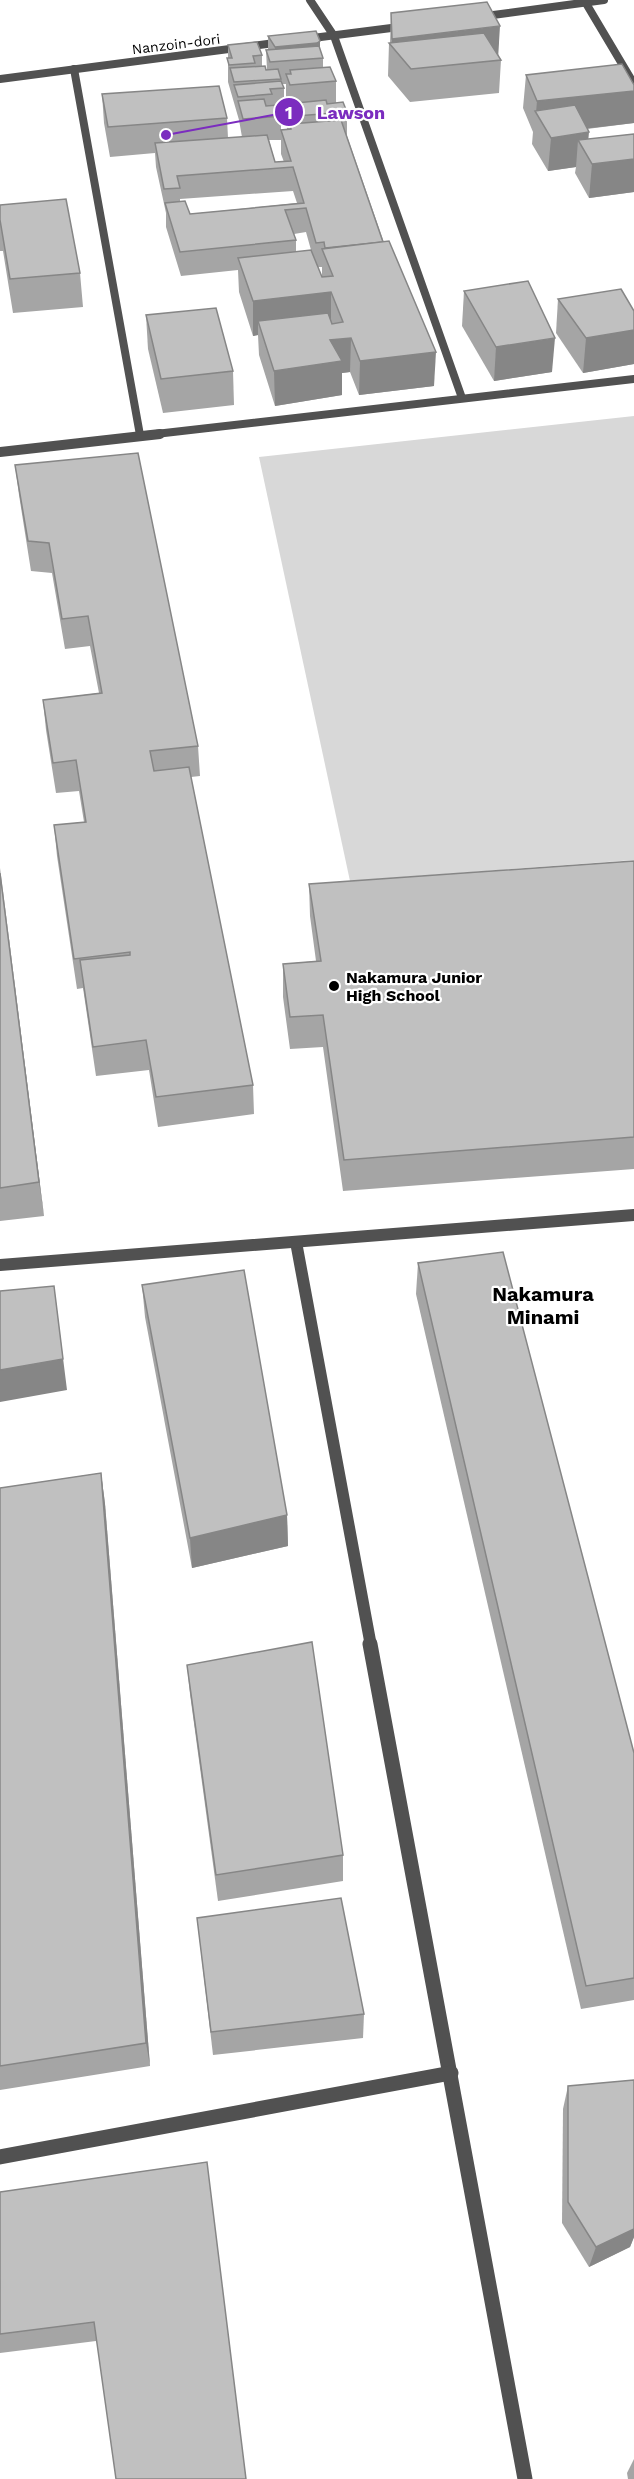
<svg xmlns="http://www.w3.org/2000/svg" width="634" height="2479" font-family="'Work Sans',sans-serif">
<style>
.green{fill:#d8d8d8}
.lines{fill:none;stroke-linecap:round;stroke-linejoin:round}
.minor-far3{stroke:#515151;stroke-width:8}
.minor-far2{stroke:#515151;stroke-width:10}
.minor-far1{stroke:#515151;stroke-width:12}
.minor{stroke:#515151;stroke-width:15}
.tertiary-far1{stroke:#515151;stroke-width:8}
.tertiary{stroke:#515151;stroke-width:12}
.wall{fill:#a5a5a5;fill-rule:evenodd}
.shaded-wall{fill:#868686}
.building{fill:#c0c0c0;stroke:#868686;stroke-width:1.5}
.poi-dot{fill:#000;stroke:#fff;stroke-width:2}
.labels{text-anchor:middle;stroke-width:4.5;stroke-linejoin:round;paint-order:stroke}
.far-street-label{font-size:14px;fill:#000;stroke:#fff}
.poi-label{font-size:16px;font-weight:bold;fill:#000;stroke:#fff;text-anchor:start}
.quarter-label{font-size:20px;font-weight:bold;fill:#000;stroke:#fff}
.leader{fill:none;stroke:#7b2cbf;stroke-width:2}
.callout-dot{fill:#7b2cbf;stroke:#fff;stroke-width:2}
.mark-label{font-size:18px;text-anchor:middle;font-weight:bold;fill:#fff}
.callout-label{font-size:18px;text-anchor:middle;font-weight:bold;fill:#7b2cbf;stroke:#fff;stroke-width:4.5;stroke-linejoin:round;paint-order:stroke}
</style>
<rect width="100%" height="100%" fill="#fff"/>
<polygon class="green" points="634,416 634,860 350,881 259,457"/>
<g class="lines">
<g class="minor-far3">
<polyline points="310,0 334,36 462,398"/>
<polyline points="584,0 634,84"/>
<polyline points="74,69 140,435"/>
<polyline points="147,435 634,379"/>
</g>
<polyline class="minor-far2" points="0,452 160,434"/>
<polyline class="minor-far1" points="296,1242 371,1646"/>
<g class="minor">
<polyline points="370,1644 525,2479"/>
<polyline points="0,2157 451,2073"/>
</g>
<g class="tertiary-far1">
<polyline points="478,17 604,0"/>
<polyline points="305,39 407,26"/>
<polyline points="0,79 282,42"/>
</g>
<polyline class="tertiary" points="0,1265 634,1215"/>
</g>
<g class="wall">
<polygon points="391,13 498,55 501,60 499,93 410,102 388,76 389,43 390,43"/>
<path d="M268,36L320,41V50L323,58V67L336,81V103L347,112V136L434,386L359,395L350,372L342,373V395L275,406L259,355L258,335L253,336L239,292L238,270L181,276L166,227V213L156,167L155,153L110,157L104,123L102,94L227,118L228,138L242,137L239,120L228,82V45L262,55V66L267,70L266,50H268ZM282,84H286V97L289,104H286L287,130H281V116L280,112H284V88ZM269,140H281V154L284,162H275ZM293,191L297,203L190,214L180,201V199ZM306,232L311,250L296,252V240L294,234ZM318,267H322V277Z"/>
<polygon points="526,75 634,85 634,123 587,129 588,139 634,134 634,192 589,198 575,173 576,167 548,171 532,144 533,132 523,108"/>
<polygon points="0,205 80,273 83,307 13,313 3,251 0,251"/>
<polygon points="464,291 552,372 494,381 462,326"/>
<polygon points="558,299 634,311 634,364 583,373 556,333"/>
<polygon points="146,315 233,371 234,405 163,413 148,349"/>
<polygon points="15,465 198,746 200,776 191,777 253,1085 254,1114 158,1127 149,1070 96,1076 83,988 77,989 57,856 54,825 84,822 79,791 56,793 46,730 43,700 99,693 90,646 65,649 52,573 31,571 19,495"/>
<polygon points="634,861 634,1169 343,1191 323,1047 290,1049 283,997 283,964 316,961 310,916 309,884"/>
<polygon points="0,868 44,1216 0,1221"/>
<polygon points="418,1263 634,1753 634,2000 581,2009 416,1294"/>
<polygon points="142,1285 287,1515 288,1546 192,1568 145,1317"/>
<polygon points="101,1473 105,1504 150,2066 0,2090 0,1488"/>
<polygon points="187,1665 343,1855 343,1881 218,1901 190,1694"/>
<polygon points="197,1918 364,2014 363,2038 213,2055"/>
<polygon points="634,2080 634,2237 630,2247 589,2267 562,2223 563,2109 568,2086"/>
<polygon points="207,2162 96,2341 0,2353 0,2192"/>
<polygon points="634,2459 634,2479 628,2479 627,2473"/>
</g>
<g class="shaded-wall">
<polygon points="500,26 498,59 391,46 392,39"/>
<polygon points="320,41 320,58 275,61 275,47"/>
<polygon points="634,91 634,123 548,133 536,113 537,101"/>
<polygon points="589,132 587,155 578,140 576,167 548,171 551,138"/>
<polygon points="634,159 634,192 589,198 592,164"/>
<polygon points="331,292 331,327 258,321 258,335 253,336 253,301"/>
<polygon points="634,330 634,364 583,373 586,338"/>
<polygon points="351,338 350,372 342,373 342,395 275,406 274,371 330,340"/>
<polygon points="555,338 552,372 494,381 496,347"/>
<polygon points="436,352 434,386 359,395 360,361"/>
<polygon points="0,868 44,1216 39,1182"/>
<polygon points="54,1286 67,1390 0,1402 0,1370"/>
<polygon points="101,1473 105,1504 150,2066 146,2043"/>
<polygon points="287,1515 288,1546 192,1568 190,1538"/>
<polygon points="634,2229 634,2237 630,2247 589,2267 596,2247"/>
</g>
<g class="building">
<polygon points="487,2 500,26 392,39 391,13"/>
<polygon points="316,31 320,41 317,43 275,47 268,36"/>
<polygon points="484,33 501,60 411,69 389,43"/>
<polygon points="257,42 262,55 253,56 255,63 229,65 227,58 232,58 228,45"/>
<polygon points="319,46 323,58 270,62 266,50"/>
<polygon points="622,64 634,85 634,91 537,101 526,75"/>
<polygon points="265,66 266,70 278,69 281,79 234,82 230,68"/>
<polygon points="330,67 336,81 290,85 286,74 291,74 290,70"/>
<polygon points="281,81 284,88 270,89 272,94 238,97 234,85"/>
<polygon points="219,86 227,118 108,127 102,94"/>
<polygon points="264,99 266,106 278,105 281,116 243,119 238,101"/>
<polygon points="326,100 327,104 343,102 347,112 296,116 296,113 289,113 286,104"/>
<polygon points="575,105 589,132 551,138 535,111"/>
<polygon points="341,120 383,242 325,248 324,242 316,243 306,208 285,210 296,240 180,252 165,203 185,201 190,214 304,203 293,167 177,176 180,188 164,189 155,143 267,135 275,162 291,161 281,130 291,129 290,124"/>
<polygon points="634,134 634,159 592,164 578,140"/>
<polygon points="66,199 80,273 10,279 0,220 0,205"/>
<polygon points="389,241 436,352 360,361 351,338 330,340 342,361 274,371 258,321 328,313 332,324 343,322 331,292 253,301 238,258 311,250 322,277 333,276 322,249"/>
<polygon points="528,281 555,338 496,347 464,291"/>
<polygon points="621,289 634,311 634,330 586,338 558,299"/>
<polygon points="216,308 233,371 161,379 146,315"/>
<polygon points="138,453 198,746 150,751 154,771 189,767 253,1085 156,1097 146,1040 93,1047 80,960 130,955 130,952 74,959 54,825 86,822 76,760 53,763 43,700 102,693 88,616 62,619 49,543 28,541 15,465"/>
<polygon points="634,861 634,1137 344,1160 323,1015 290,1017 283,964 321,961 309,884"/>
<polygon points="0,873 39,1182 0,1188"/>
<polygon points="503,1252 634,1753 634,1978 586,1986 418,1263"/>
<polygon points="244,1270 287,1515 190,1538 142,1285"/>
<polygon points="54,1286 63,1359 0,1370 0,1291"/>
<polygon points="101,1473 146,2043 0,2066 0,1488"/>
<polygon points="312,1642 343,1855 216,1875 187,1665"/>
<polygon points="341,1898 364,2014 211,2032 197,1918"/>
<polygon points="634,2080 634,2229 596,2247 568,2202 568,2086"/>
<polygon points="207,2162 246,2479 116,2479 94,2322 0,2334 0,2192"/>
</g>
<circle class="poi-dot" cx="334" cy="986" r="6"/>
<g class="labels">
<g class="far-street-label">
<text transform="translate(176 44) rotate(-7)" y="5">Nanzoin-dori</text>
</g>
<g class="poi-label">
<text x="346" y="983">Nakamura Junior<tspan x="346" dy="18">High School</tspan></text>
</g>
<g class="quarter-label">
<text x="543" y="1301">Nakamura<tspan x="543" dy="23">Minami</tspan></text>
</g>
</g>
<path class="leader" d="M166 135L289 112"/>
<g class="callout-dot">
<circle cx="166" cy="135" r="6"/>
<circle cx="289" cy="112" r="15"/>
</g>
<g class="mark-label">
<text x="289" y="119">1</text>
</g>
<g class="callout-label">
<text x="351" y="119">Lawson</text>
</g>
</svg>
